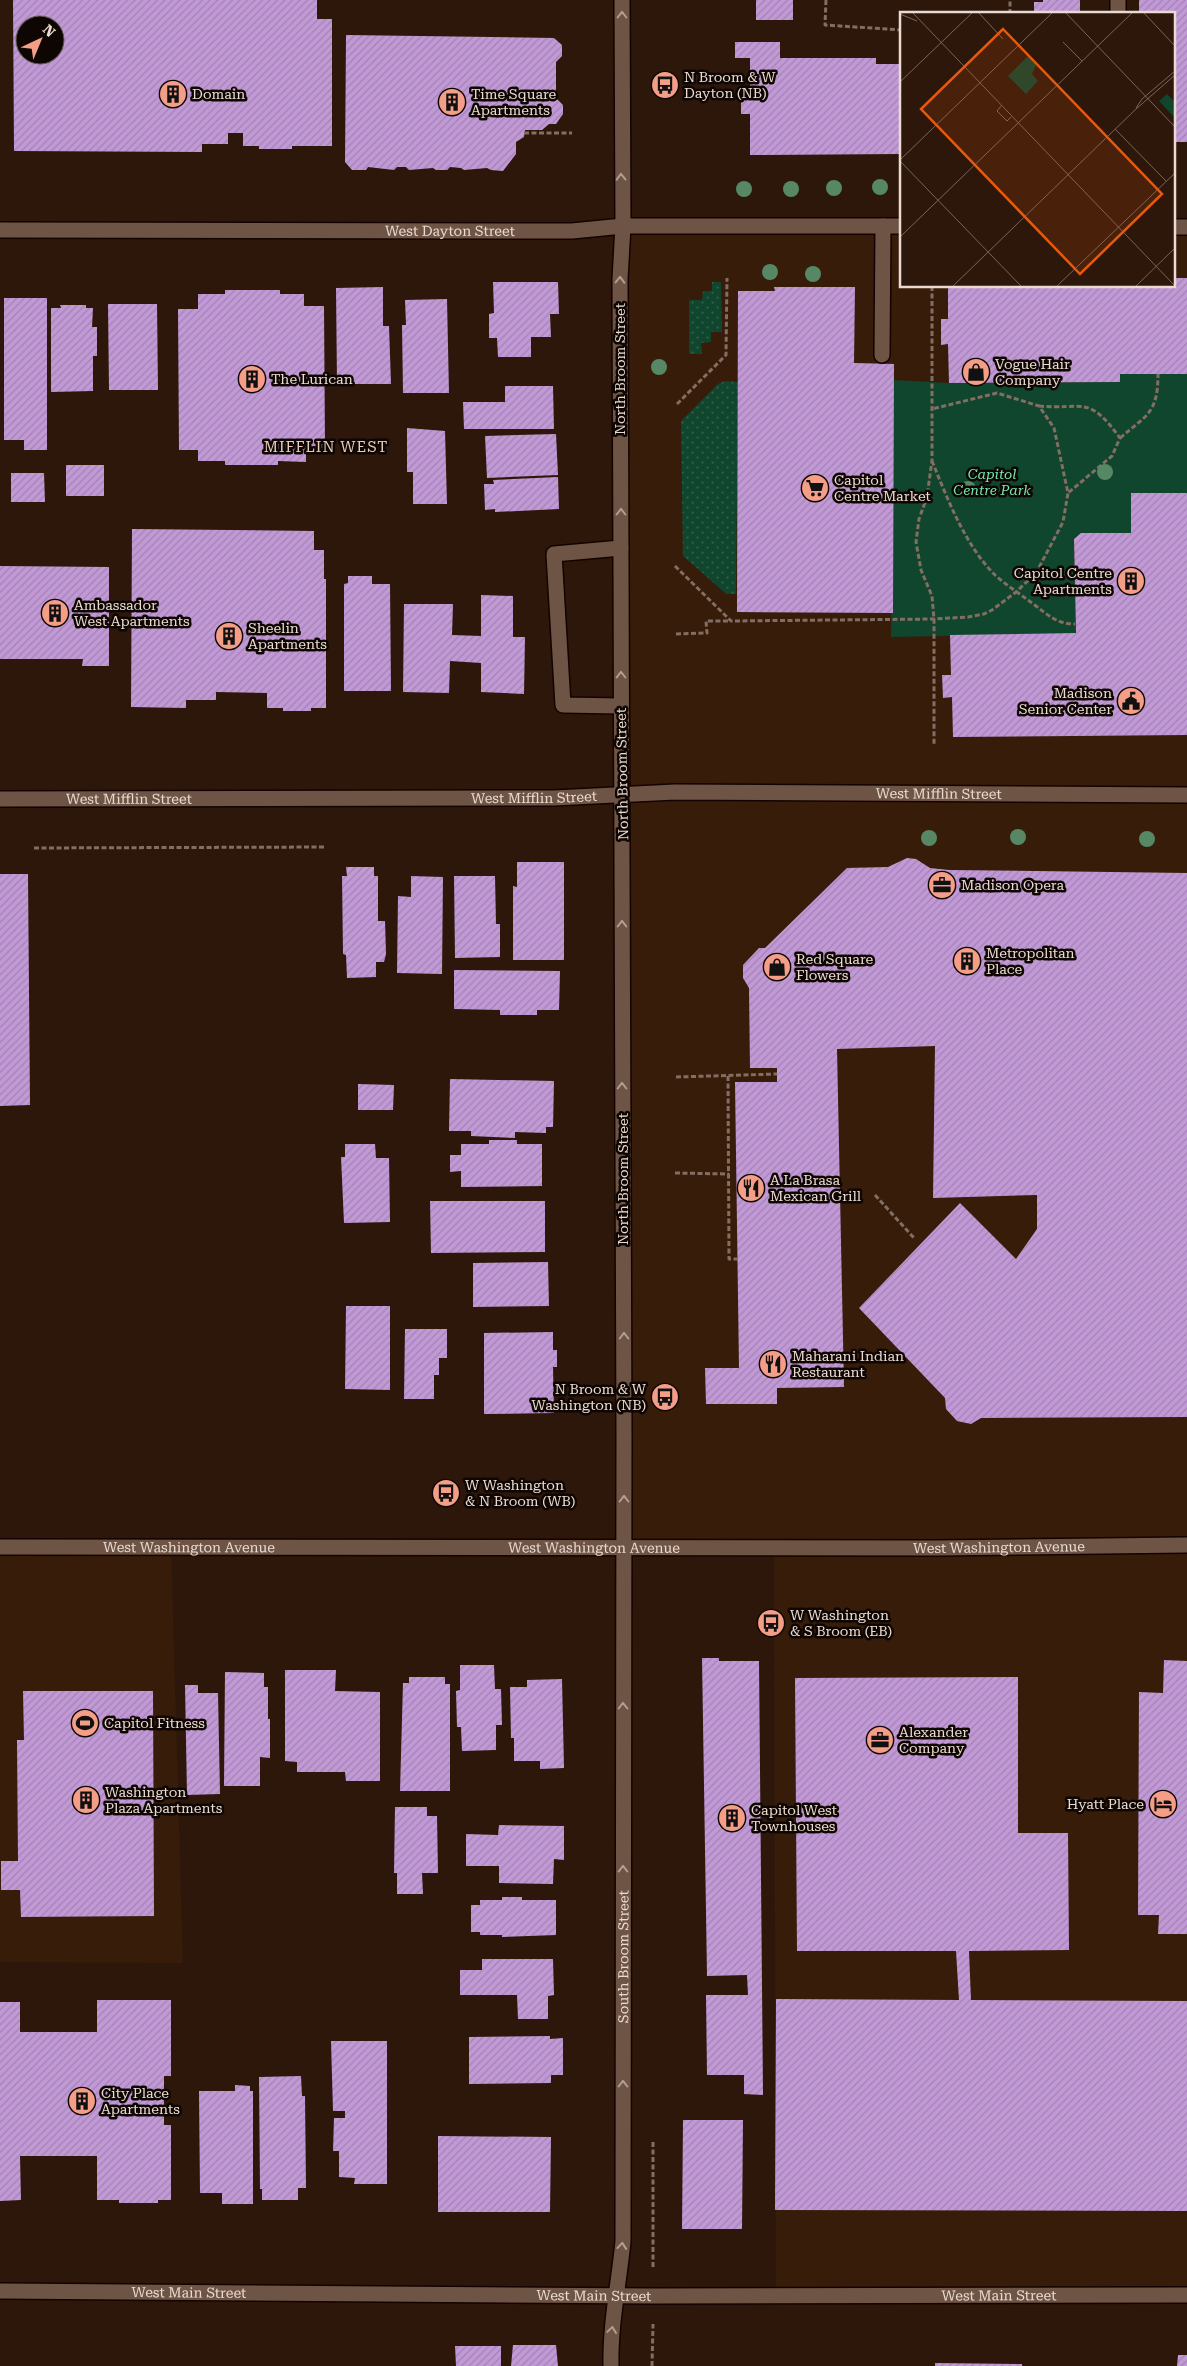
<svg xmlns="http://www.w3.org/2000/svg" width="1187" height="2366" font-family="'Roboto Serif',serif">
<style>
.built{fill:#381c0a}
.grass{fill:url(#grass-dots)}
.green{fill:#10452e}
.building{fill:url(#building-hatch);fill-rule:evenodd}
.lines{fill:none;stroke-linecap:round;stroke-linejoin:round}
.lane-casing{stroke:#140300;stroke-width:18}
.street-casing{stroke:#140300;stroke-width:18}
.secondary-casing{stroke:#140300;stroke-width:18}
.path{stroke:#826e63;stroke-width:3;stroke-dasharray:5 2.5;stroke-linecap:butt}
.lane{stroke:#6e5445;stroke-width:15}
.street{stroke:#6e5445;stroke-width:15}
.secondary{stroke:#6e5445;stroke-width:15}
.tree{fill:#578865}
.oneway{stroke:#b29e92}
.labels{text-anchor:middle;stroke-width:5;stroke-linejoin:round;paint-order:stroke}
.poi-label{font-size:14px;fill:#eadad1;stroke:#0e0602;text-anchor:start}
.street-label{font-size:14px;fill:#eadad1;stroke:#0e0602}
.park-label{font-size:14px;font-style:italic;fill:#79e5af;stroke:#0e0602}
.neighbourhood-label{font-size:15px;letter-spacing:1px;fill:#ebccbb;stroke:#0e0602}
.inset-road{fill:none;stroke:#79655a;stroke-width:1}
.view{fill:#e8590c;fill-opacity:0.15;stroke:#e8590c;stroke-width:2.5}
.inset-edge{fill:none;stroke:#eadad1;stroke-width:2.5}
</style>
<defs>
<pattern id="grass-dots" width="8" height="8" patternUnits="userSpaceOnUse" patternTransform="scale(1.25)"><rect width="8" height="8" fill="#10452e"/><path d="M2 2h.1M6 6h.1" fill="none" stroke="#335f4b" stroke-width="1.8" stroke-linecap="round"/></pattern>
<pattern id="building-hatch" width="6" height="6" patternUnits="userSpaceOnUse" patternTransform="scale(1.25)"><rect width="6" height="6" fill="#c299d7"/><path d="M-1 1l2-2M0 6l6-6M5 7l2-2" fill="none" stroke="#a383b1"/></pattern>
</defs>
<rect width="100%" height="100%" fill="#2d170a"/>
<g class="built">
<polygon points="623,226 901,226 901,286 1173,286 1173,227 1187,227 1187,2295 776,2295 774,1549 623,1548"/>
<polygon points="0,1547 171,1547 183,1963 0,1962"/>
</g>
<g class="grass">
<polygon points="712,282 721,282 722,332 711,332 711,342 701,343 702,354 689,354 689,300 702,300 703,291 712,291"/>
<polygon points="724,381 738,382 736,594 726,594 723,591 683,556 681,421 718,384"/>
</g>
<polygon class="green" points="1120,374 1187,374 1187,493 1131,493 1131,533 1081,533 1074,539 1076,633 891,637 893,380 949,383 1120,382"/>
<g class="building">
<path d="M13,0H317V19H332V146H292V149H259V146H243V133H228V144H202V152L14,151ZM25,25H55V55H25Z"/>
<rect x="756" y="0" width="37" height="20"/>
<polygon points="1043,0 1080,0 1080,14 1034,14 1034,2 1043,2"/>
<polygon points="1139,0 1187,0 1187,142 1173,142 1173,14 1139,14"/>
<polygon points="346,35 554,38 562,45 562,56 556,62 556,98 563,105 563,114 556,124 549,124 542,130 525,130 524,137 516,142 516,154 503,171 491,170 487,168 464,170 461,168 450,167 447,170 436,170 433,168 409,170 406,167 397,167 394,170 368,167 366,170 352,170 345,162"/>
<polygon points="735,42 780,42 780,58 876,58 876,64 901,64 901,154 750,155 750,114 741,114 741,96 750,96 750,58 735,58"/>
<polygon points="1173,278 1187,278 1187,374 1120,374 1120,382 949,383 948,344 941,345 941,319 948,319 948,286 1173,286"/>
<polygon points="493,282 558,282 559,314 550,314 551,337 531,337 531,357 498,357 497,338 489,338 489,314 494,313"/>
<polygon points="383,287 383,326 389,326 391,384 337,384 336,288"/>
<polygon points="774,287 855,287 854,363 894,364 893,613 737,612 738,291 775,291"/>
<polygon points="225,290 280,290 280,294 304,294 304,306 324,306 325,448 306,448 306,462 278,461 278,465 225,465 225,461 198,461 198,450 179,450 178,309 198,309 198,294 225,294"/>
<polygon points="4,298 47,298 47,450 24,450 24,440 4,440"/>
<polygon points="447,299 449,393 403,393 402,325 406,325 405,300"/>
<polygon points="108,304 157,304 158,390 109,390"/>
<polygon points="60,305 86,305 86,308 93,308 92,327 97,327 97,356 93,356 93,391 51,392 51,308 61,308"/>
<polygon points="505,386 553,386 554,429 464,429 463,402 505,402"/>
<polygon points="407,428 445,431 447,504 413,504 413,472 407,472"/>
<polygon points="556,434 558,475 487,478 485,436"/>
<rect x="66" y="465" width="38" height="31"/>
<polygon points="11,473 44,473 45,502 11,502"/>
<polygon points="558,477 559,509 495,512 495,509 485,510 484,484 494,484 493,480"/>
<polygon points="1131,493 1187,493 1187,735 953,737 952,697 943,698 942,675 951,675 950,635 1076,633 1074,539 1081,533 1131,533"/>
<polygon points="132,529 314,531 314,550 324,550 324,579 326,579 326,708 311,708 311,711 283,711 283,708 267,708 267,693 216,692 216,700 186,700 186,708 131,707"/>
<polygon points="0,566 109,567 109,666 82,666 83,659 0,659"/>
<polygon points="348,576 372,576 372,584 390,584 391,691 344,691 344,584 348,583"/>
<polygon points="481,595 513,596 513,637 525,637 524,694 481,692 481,663 450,661 449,693 403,692 404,604 453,604 452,635 481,636"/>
<polygon points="907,858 916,859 930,868 949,870 1187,873 1187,1417 981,1418 971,1424 957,1421 946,1409 945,1398 859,1308 960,1203 1016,1259 1037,1229 1037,1195 933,1198 935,1046 837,1049 844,1387 777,1388 777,1404 706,1404 705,1368 739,1368 735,1082 777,1082 777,1068 750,1068 749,988 743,978 743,965 759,948 765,948 847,868 888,867"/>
<polygon points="517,862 564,862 564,960 513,960 513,886 517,887"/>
<polygon points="346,867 374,867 374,876 378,876 378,921 385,921 386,954 384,962 376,962 376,977 347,978 346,955 343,954 342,876 347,876"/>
<polygon points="0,874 28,874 30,1105 0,1106"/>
<polygon points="411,876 443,877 442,974 397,973 398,896 411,897"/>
<polygon points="454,876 495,876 496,924 500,924 500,957 455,958"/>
<polygon points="454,970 560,971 559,1010 537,1010 537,1015 500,1015 500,1010 454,1009"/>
<polygon points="450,1079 554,1081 553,1127 546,1127 546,1133 515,1132 515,1138 471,1136 471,1131 449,1131"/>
<polygon points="358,1084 394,1085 393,1110 358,1110"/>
<polygon points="489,1140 517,1140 517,1144 542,1144 542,1186 461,1187 461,1171 450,1172 450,1155 461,1155 461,1144 489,1144"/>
<polygon points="345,1144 375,1144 376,1158 389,1158 390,1222 344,1223 341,1157 345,1157"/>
<polygon points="430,1201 545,1201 545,1252 431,1253"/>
<polygon points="548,1262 549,1306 473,1307 473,1263"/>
<polygon points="346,1306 390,1306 390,1390 345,1389"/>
<polygon points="405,1329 447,1329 447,1358 439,1358 439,1375 434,1375 434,1399 404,1399"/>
<polygon points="553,1332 553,1350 557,1350 557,1367 553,1367 554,1413 484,1414 484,1333"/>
<polygon points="702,1658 719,1658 719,1661 759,1661 763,2095 744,2094 744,2075 707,2075 706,1995 748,1995 747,1975 707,1976"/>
<polygon points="1164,1660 1187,1661 1187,1934 1158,1934 1159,1915 1138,1915 1139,1692 1163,1693"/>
<polygon points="460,1665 494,1665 495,1689 501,1689 502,1725 496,1725 496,1750 462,1751 461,1727 457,1727 456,1691 460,1690"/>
<polygon points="285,1670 336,1670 335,1691 380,1692 380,1781 346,1781 345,1772 297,1772 297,1762 285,1761"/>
<polygon points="225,1672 264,1673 264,1687 268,1687 268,1719 270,1719 270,1758 260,1757 260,1786 224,1786"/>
<polygon points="409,1677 445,1677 445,1684 450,1684 450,1791 400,1791 403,1683 409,1683"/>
<polygon points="1018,1677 1018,1833 1068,1833 1069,1950 969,1951 971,2000 1187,2001 1187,2211 775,2210 776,1999 959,2000 956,1951 797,1951 795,1678"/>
<polygon points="562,1679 564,1768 540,1769 540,1761 514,1761 514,1738 511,1738 510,1687 527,1687 527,1680"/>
<polygon points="185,1685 198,1685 198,1693 218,1693 220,1794 187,1795"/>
<polygon points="23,1691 153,1691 154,1916 21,1917 20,1890 1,1890 1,1861 18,1861 17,1740 24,1740"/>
<polygon points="395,1807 427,1807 427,1816 437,1816 438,1873 422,1873 423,1894 397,1894 397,1873 394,1873"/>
<polygon points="499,1825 564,1826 564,1860 554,1859 553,1884 499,1883 499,1866 466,1866 466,1834 498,1835"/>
<polygon points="502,1897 522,1897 522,1900 556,1900 556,1935 502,1937 502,1935 480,1935 480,1932 471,1932 471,1905 480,1905 480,1900 502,1900"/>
<polygon points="482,1959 553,1959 554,1995 548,1996 548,2019 518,2019 517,1995 460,1995 460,1970 482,1970"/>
<polygon points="97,2000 171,2000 171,2076 164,2076 164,2125 171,2125 171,2200 158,2200 158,2203 119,2203 119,2200 97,2200 97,2156 20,2156 21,2200 0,2201 0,2002 20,2002 20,2032 97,2032"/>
<polygon points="550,2036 550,2039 563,2038 563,2075 551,2075 551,2083 469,2084 469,2037"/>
<polygon points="331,2041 387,2041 387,2184 354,2184 355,2178 339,2177 339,2151 333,2151 334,2118 345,2118 345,2111 333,2111"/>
<polygon points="301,2076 302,2096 305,2096 306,2188 298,2188 298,2200 262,2200 262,2189 260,2189 259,2077"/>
<polygon points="235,2085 250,2086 250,2091 253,2091 253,2204 222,2204 222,2193 200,2193 199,2091 235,2091"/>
<polygon points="683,2120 743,2120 742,2229 682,2229"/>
<polygon points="438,2136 551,2137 550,2212 438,2212"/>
<polygon points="513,2345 556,2345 558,2366 511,2366"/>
<polygon points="455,2346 501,2346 501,2366 456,2366"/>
<polygon points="1178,2355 1187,2355 1187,2366 1177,2366"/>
<polygon points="935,2363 1022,2364 1022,2366 935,2366"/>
</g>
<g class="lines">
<g class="lane-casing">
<g id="lane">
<polyline points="1118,14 1118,0"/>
<polyline points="882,355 883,226"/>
<polyline points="621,548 554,554 563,705 621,706"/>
</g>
</g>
<g class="street-casing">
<g id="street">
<polyline points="623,226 901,226"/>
<polyline points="1173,227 1187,227"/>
<path id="s1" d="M0,799L554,798L675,792L1187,795"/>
<path id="s2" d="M0,2291L653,2296L1187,2295"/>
</g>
</g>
<g class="secondary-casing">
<g id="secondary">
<path id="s3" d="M0,230L572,231L623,226"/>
<path id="s4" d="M0,1547L937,1548L1187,1545"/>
<path id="s5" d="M611,2366C610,2324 619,2283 623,2241L624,1436L620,279L623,226L622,0"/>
</g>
</g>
<g class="path">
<polyline points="826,0 825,25 901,30"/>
<polyline points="1010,14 1010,0"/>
<polyline points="524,133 572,133"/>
<polyline points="932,286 932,460 927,497 919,519 916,542 921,570 932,596 934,619 934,746"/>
<polyline points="677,404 726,355 727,278"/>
<path d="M1039,406C1084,410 1088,394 1120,438L1112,456L1068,493"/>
<path d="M1120,438C1147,415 1158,413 1158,374"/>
<path d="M932,461C948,500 965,545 995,575C1006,585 1020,594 1032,603C1047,614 1056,624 1075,624"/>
<polyline points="675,566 731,621 934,619 968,617 984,614 992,610 1016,592 1036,573 1063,522 1068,493 1054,428 1039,406 997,393 932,409"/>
<polyline points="676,634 707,633 706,621 730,621"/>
<polyline points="34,848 326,847"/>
<polyline points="728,1076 729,1259 738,1259"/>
<polyline points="676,1077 777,1074"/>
<polyline points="675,1173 729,1174"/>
<polyline points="875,1195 914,1238"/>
<polyline points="653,2142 653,2268"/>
<polyline points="652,2366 653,2324"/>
</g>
<use href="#lane" class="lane"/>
<use href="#street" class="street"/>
<use href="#secondary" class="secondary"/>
</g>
<g class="tree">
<circle cx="880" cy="187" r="8"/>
<circle cx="834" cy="188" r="8"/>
<circle cx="744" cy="189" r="8"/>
<circle cx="791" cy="189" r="8"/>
<circle cx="770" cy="272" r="8"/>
<circle cx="813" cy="274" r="8"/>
<circle cx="659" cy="367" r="8"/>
<circle cx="1105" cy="472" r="8"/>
<circle cx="968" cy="489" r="8"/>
<circle cx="1018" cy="837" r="8"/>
<circle cx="929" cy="838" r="8"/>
<circle cx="1147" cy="839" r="8"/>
</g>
<defs><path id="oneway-chevron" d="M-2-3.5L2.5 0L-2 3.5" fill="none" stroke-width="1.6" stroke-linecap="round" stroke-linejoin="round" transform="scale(1.25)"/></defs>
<g class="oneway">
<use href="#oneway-chevron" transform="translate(622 15) rotate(-90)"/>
<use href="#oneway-chevron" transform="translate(621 177) rotate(-91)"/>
<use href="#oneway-chevron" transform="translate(620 280) rotate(-89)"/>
<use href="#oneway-chevron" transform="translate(621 512) rotate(-90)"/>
<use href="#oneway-chevron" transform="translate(621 675) rotate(-90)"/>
<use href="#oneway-chevron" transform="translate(622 924) rotate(-90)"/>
<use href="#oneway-chevron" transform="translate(622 1086) rotate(-90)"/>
<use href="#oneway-chevron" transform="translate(624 1336) rotate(-90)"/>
<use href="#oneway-chevron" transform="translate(624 1499) rotate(-90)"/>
<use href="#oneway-chevron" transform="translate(623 1706) rotate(-90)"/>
<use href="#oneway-chevron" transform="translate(623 1869) rotate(-90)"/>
<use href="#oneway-chevron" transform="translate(623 2084) rotate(-90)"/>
<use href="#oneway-chevron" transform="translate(622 2246) rotate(-85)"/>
<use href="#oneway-chevron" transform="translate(612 2330) rotate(-82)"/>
</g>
<defs>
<g id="bus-disc" transform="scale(1.4375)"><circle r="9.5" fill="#f49e88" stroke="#0e0602"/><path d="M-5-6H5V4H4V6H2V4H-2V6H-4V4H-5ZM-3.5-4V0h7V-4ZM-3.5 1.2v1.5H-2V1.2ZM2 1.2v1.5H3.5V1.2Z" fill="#111"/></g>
<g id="building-disc" transform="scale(1.4375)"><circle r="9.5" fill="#f49e88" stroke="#0e0602"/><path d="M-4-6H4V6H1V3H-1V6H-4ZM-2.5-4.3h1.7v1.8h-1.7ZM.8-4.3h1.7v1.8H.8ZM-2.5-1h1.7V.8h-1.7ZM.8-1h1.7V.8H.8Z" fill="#111"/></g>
<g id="shop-disc" transform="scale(1.4375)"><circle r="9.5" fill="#f49e88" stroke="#0e0602"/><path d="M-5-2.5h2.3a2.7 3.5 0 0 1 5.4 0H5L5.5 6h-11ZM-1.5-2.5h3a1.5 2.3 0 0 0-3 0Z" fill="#111"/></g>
<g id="supermarket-disc" transform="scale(1.4375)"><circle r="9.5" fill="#f49e88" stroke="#0e0602"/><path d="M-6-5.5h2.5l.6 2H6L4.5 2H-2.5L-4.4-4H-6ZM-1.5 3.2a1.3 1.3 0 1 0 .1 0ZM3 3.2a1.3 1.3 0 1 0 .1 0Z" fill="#111"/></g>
<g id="civic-disc" transform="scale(1.4375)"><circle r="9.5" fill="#f49e88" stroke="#0e0602"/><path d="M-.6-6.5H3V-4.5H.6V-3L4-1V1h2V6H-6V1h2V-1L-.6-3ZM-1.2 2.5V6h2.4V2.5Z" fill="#111"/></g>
<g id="office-disc" transform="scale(1.4375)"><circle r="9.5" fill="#f49e88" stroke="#0e0602"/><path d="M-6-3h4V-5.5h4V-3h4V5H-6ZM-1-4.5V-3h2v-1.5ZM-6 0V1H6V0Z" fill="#111"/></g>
<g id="restaurant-disc" transform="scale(1.4375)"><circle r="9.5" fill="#f49e88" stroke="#0e0602"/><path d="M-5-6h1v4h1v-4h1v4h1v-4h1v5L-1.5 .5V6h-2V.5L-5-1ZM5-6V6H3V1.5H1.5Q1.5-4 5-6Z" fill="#111"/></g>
<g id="stadium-disc" transform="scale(1.4375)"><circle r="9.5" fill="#f49e88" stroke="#0e0602"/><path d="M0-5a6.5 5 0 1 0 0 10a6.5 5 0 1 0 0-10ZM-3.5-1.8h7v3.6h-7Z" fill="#111"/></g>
<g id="hotel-disc" transform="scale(1.4375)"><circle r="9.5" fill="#f49e88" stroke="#0e0602"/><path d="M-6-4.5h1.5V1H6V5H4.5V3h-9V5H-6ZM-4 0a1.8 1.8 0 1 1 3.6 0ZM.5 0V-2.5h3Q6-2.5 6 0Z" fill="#111"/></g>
</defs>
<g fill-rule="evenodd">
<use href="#bus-disc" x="665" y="85"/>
<use href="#building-disc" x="173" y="94"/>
<use href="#building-disc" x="452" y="102"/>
<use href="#shop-disc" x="976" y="372"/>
<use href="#building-disc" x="252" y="379"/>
<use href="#supermarket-disc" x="815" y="488"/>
<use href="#building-disc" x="1131" y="581"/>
<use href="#building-disc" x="55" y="613"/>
<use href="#building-disc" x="229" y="636"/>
<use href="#civic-disc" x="1131" y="701"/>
<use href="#office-disc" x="942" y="885"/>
<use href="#building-disc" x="967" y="961"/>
<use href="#shop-disc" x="777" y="967"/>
<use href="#restaurant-disc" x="751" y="1188"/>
<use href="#restaurant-disc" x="773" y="1364"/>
<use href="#bus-disc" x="665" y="1397"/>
<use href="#bus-disc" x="446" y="1493"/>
<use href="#bus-disc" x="771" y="1623"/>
<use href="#stadium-disc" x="85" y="1723"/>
<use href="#office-disc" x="880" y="1740"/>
<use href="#building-disc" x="86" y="1800"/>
<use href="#hotel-disc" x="1163" y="1804"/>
<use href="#building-disc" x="732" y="1818"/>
<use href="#building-disc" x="82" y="2101"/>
</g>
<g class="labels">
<g class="poi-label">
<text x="684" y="82">N Broom &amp; W<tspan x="684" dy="16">Dayton (NB)</tspan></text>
<text x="192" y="99">Domain</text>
<text x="471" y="99">Time Square<tspan x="471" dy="16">Apartments</tspan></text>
<text x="995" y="369">Vogue Hair<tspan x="995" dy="16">Company</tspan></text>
<text x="271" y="384">The Lurican</text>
<text x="834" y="485">Capitol<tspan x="834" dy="16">Centre Market</tspan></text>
<text x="1112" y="578" text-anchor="end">Capitol Centre<tspan x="1112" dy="16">Apartments</tspan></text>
<text x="74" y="610">Ambassador<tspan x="74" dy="16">West Apartments</tspan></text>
<text x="248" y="633">Sheelin<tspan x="248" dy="16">Apartments</tspan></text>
<text x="1112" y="698" text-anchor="end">Madison<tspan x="1112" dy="16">Senior Center</tspan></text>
<text x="961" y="890">Madison Opera</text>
<text x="986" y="958">Metropolitan<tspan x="986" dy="16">Place</tspan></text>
<text x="796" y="964">Red Square<tspan x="796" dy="16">Flowers</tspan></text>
<text x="770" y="1185">A La Brasa<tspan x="770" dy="16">Mexican Grill</tspan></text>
<text x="792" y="1361">Maharani Indian<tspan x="792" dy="16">Restaurant</tspan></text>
<text x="646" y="1394" text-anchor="end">N Broom &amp; W<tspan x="646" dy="16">Washington (NB)</tspan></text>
<text x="465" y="1490">W Washington<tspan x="465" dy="16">&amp; N Broom (WB)</tspan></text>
<text x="790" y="1620">W Washington<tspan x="790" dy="16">&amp; S Broom (EB)</tspan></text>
<text x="104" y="1728">Capitol Fitness</text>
<text x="899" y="1737">Alexander<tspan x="899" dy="16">Company</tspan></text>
<text x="105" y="1797">Washington<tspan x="105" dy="16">Plaza Apartments</tspan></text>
<text x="1144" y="1809" text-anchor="end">Hyatt Place</text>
<text x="751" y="1815">Capitol West<tspan x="751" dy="16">Townhouses</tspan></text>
<text x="101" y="2098">City Place<tspan x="101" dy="16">Apartments</tspan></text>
</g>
<g class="street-label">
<text dy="5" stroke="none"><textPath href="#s3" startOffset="450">West Dayton Street</textPath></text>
<text transform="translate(620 369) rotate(-90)" y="5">North Broom Street</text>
<text transform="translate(622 774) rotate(-91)" y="5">North Broom Street</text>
<text dy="5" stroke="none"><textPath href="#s1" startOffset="939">West Mifflin Street</textPath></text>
<text dy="5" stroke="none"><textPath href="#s1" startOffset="534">West Mifflin Street</textPath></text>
<text dy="5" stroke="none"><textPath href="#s1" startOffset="129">West Mifflin Street</textPath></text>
<text transform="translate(623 1179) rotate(-90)" y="5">North Broom Street</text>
<text dy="5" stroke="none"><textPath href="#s4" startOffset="189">West Washington Avenue</textPath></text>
<text dy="5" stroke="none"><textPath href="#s4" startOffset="999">West Washington Avenue</textPath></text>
<text dy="5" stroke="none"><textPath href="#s4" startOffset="594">West Washington Avenue</textPath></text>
<text dy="5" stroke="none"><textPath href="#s5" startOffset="410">South Broom Street</textPath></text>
<text dy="5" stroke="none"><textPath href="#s2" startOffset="189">West Main Street</textPath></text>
<text dy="5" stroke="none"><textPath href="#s2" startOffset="594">West Main Street</textPath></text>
<text dy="5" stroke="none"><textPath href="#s2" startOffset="999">West Main Street</textPath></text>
</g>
<g class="park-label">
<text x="992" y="479">Capitol<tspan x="992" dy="16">Centre Park</tspan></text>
</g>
<g class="neighbourhood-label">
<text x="326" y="452">MIFFLIN WEST</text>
</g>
</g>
<g transform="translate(900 12)">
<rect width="275" height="275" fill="#2d170a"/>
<path d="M129,43L137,51L132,62L138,69L126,82L108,64ZM267,82L275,90V106L259,89Z" fill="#10452e"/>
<path class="inset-road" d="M12,0L275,274M78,0L103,27M165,0L275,115M243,0L275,34M0,2L17,9M163,30L182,49M0,70L73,0M101,94L97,99L107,109L111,105M236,96L242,87L275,59M215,117L266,169M0,148L153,0M0,149L122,275M0,225L233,0M52,275L236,97L275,63M156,275L275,161M235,275L275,236"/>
<path class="view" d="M103,17L262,182L180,262L21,97Z"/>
<rect width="275" height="275" class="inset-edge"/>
</g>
<g transform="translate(40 40) rotate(44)"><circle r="24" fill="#0e0602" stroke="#665b55"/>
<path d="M0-4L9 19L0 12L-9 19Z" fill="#f49e88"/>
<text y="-8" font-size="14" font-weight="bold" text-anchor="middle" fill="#eadad1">N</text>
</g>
</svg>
